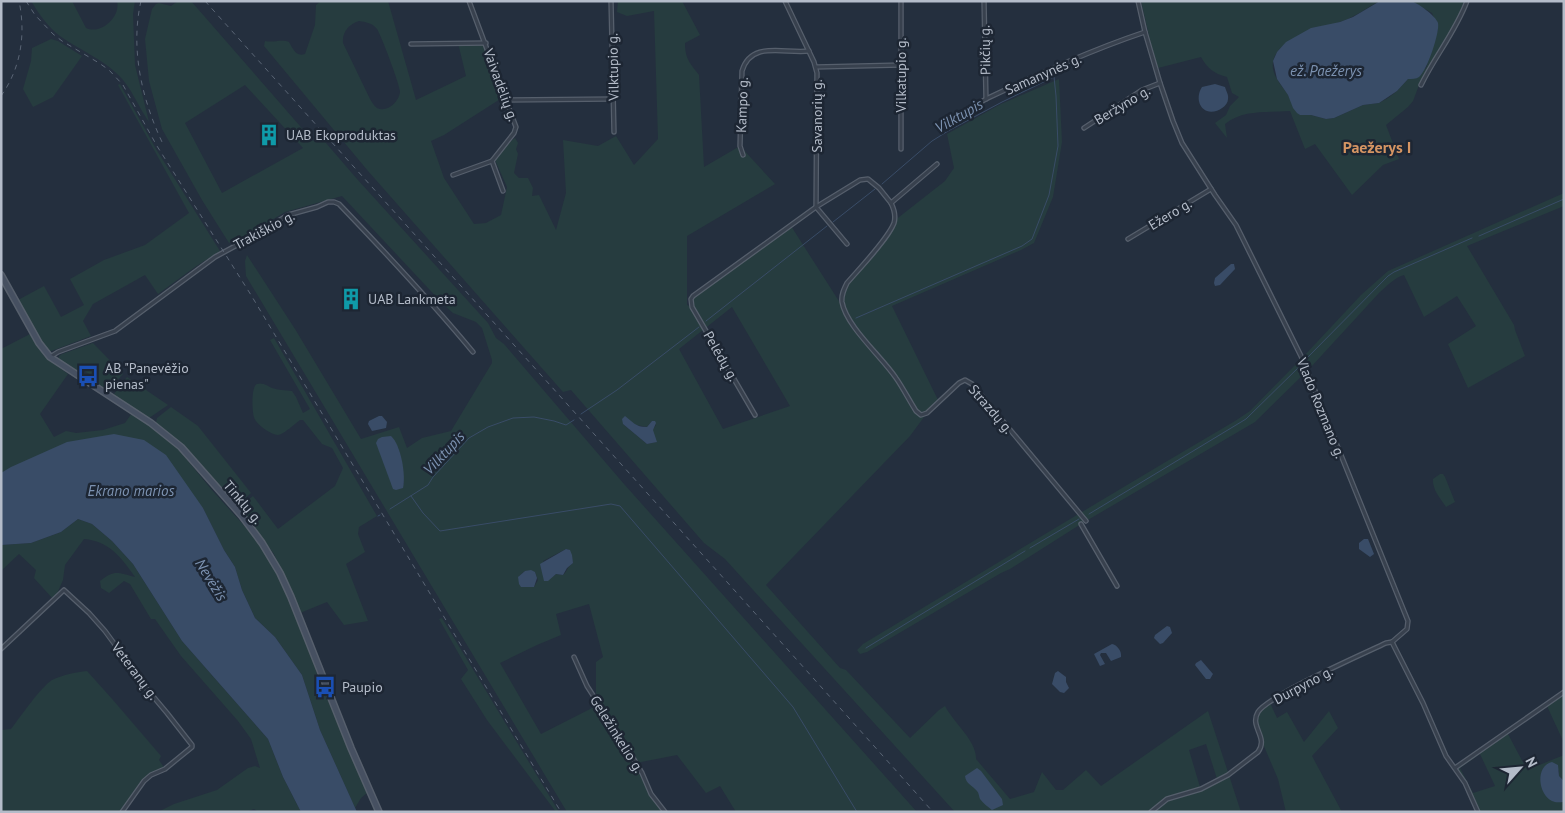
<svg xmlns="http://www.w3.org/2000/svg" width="1565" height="813" font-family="'PT Sans',sans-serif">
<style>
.green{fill:#263c3f;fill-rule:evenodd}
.water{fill:#394c67}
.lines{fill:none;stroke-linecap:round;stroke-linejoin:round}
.stream{stroke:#394c67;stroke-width:1}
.street-casing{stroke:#565f6c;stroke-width:5.5}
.secondary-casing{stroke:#565f6c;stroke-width:8}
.street{stroke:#38414e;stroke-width:3}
.secondary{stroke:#465061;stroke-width:5}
.rail{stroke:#5a6575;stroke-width:1;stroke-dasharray:5 5;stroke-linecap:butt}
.labels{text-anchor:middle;stroke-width:5;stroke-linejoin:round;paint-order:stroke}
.street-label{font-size:14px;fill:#b4bcc9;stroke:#1d2633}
.poi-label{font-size:14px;fill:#b4bcc9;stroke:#1d2633;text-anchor:start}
.water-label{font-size:15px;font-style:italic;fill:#7c92b1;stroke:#1d2633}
.quarter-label{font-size:16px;font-weight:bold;fill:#d59563;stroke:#1d2633}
</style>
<rect width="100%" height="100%" fill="#242f3e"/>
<g class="green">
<path d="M31,1H72L86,28C101,35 121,17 117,1H135L133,14L135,65L149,122C140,109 133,92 123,80C106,60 81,51 60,36C48,27 39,14 31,1Z"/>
<path d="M178,1H191L313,141L320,136L357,179L488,323L496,338L504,344L624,484L917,812H736L720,786L706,793L677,755L636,763L651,794L664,812H567L246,276L245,261L247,255L295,329L361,439L399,427L407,448L422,438L451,431L492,363V360L482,328L476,322L453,313L442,303L342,196L285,212L249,234L229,243L202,200L162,129L149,81L145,39L152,9L156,4L159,3L171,6ZM245,85L303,148L222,193L185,123ZM398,447L404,484L393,487ZM566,549H568L573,563C567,567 567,572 563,575L556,574L554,576L543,561ZM525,571L535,572L538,580L534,587H528L519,576ZM589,604L603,657L596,662V706L541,734L500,663L537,645L561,635L556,614Z"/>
<path d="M321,1H388L416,100L466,76L458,43H486L505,96L444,135L431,141L444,178L474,224L486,223L501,215L507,187L495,160L506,145L515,138L518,143L516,149L518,154L514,173L519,178H528L533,188L532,196L539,195L556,230L566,193L563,140L598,146L616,136L634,165L658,139L654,11L627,16L617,12L618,1H682L700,35L685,43C685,59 690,63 699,75L704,167L740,146L775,184L687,236V305L692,307L691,299L791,226L844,309L842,301L847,283L888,234L894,221L945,181L954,168L947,134L1001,104L1059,79L1062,142L1053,197L1034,243L1021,250L892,306L939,402L927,413L910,436L766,585L840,668L846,670L910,738L939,710L945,706C953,722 977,741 976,759L1010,799L1034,792L1042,772L1056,790H1063L1086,770L1101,786L1208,711L1241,812H955L725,559L704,543L571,390L563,392L368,171L264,46L265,41C273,43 281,39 289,42C293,49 296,57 305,54L315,25L316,5ZM359,21C366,22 372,23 377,29C381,35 400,85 400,92C399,102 387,113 377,108C374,106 372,102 370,99L343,43C342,32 349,24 359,21ZM732,307L790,406L723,429L679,349ZM652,421L656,425L652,430L656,442L647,444L623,424L630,422L636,425L647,427ZM1206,744L1217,779L1200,787L1189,750Z"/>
<path d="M1141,1H1380C1367,7 1357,16 1343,21C1324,28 1276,38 1273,62C1271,74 1280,83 1287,93C1292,101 1292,107 1300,115H1311L1326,119L1334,118L1363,105L1379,103L1388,98L1397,91L1408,79L1426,68L1438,29L1432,13L1411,1H1464L1457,19L1421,80L1413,101L1408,107L1386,125L1399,159L1383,165L1352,195L1315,144L1305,149L1290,111C1267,113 1244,109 1225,124L1227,138L1215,123L1226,115L1230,106L1239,97L1232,93L1227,77C1213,73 1208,69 1201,57L1158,68L1151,44Z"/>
<polygon points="51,39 58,41 82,56 53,97 33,107 23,89 31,61 32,48"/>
<polygon points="120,84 156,149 220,251 195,267 158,294 145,275 93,304 83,321 91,336 49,352 42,343 18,300 44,286 61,317 84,305 70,279 104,260 145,245 189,213 118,85"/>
<path d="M1564,193V206L1467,246L1514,325L1515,330L1525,356L1468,388L1448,344L1476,326L1457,296L1424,317L1404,275C1394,278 1387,286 1379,293L1311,367L1255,422L1081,524L1010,569L1001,573L867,652L860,654L857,650L863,644C987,569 1111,494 1235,421L1250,411L1303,357L1361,295L1388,271Z"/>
<polygon points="30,334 44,356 68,374 40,414 54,437 66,431 76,433 103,430 125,423 132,413 168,438 179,450 211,489 258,541 278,574 315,665 318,679 326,697 330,701 348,749 367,793 361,798 355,808 320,730 302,675 275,637 255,618 242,590 235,567 224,550 203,508 1,473 1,349"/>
<path d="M274,338L377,516L359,527L358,534L365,552L346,564L368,621L344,625L327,602L300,613L274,554L240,510L242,505L253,496L278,529L335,486L343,468L332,448L322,444L303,420H300C296,423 283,435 278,435C272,435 255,424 254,417C252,412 251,386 257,384C263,382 268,386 272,388C278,390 285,390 292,391L296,397L303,413L310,409L270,340Z"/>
<polygon points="93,343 123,374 112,386 106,389 99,387 92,379 95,378 83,370 82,371 83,374 75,371 58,360 59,356 62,354"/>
<polygon points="127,377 168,405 149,418 115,396 114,394"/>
<polygon points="171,407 198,426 251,493 238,504 233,503 179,442 156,423 157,418"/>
<path d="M1440,474H1443L1445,477L1455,502L1446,507C1440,498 1432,489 1433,479Z"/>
<path d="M78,519L92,524L112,541L133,564L182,641L268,739L283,777L301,812H258L254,809L246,812H158L174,804L217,790L248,768L255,766L260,768L251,739L238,721L181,656L155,619H151L130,584L124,581L109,593L101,588L100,581C115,569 118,573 135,577C121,557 109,541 84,539L65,565L63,580L56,596L53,599L34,578L36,570L19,554L1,571V545L31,543L61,532Z"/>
<polygon points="442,618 559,812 556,812 487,720 461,679 468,670 439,619"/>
<path d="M87,671L113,700L161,756L159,760L165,769L151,775L122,812H1V704L2,730L11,729C21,716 40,688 52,680C62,675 76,672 87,671Z"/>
<path d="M1564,691V743L1547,706L1508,734L1527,770L1564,755V781L1559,776V770L1541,780L1544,792L1555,802H1564V812H1478L1465,783L1455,768ZM1480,754L1495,786L1473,793L1460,768Z"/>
<polygon points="1270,703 1277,718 1287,712 1304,742 1329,711 1338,728 1312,756 1342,812 1286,812 1278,779 1257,730 1256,722 1259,710"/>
</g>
<g class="water">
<path d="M1380,1C1388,1 1404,0 1411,1C1418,3 1436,16 1438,23C1440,32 1427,71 1419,77C1416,79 1412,79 1408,79L1397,91L1379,103L1363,105L1334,118L1326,119L1311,115H1300L1297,113L1293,108L1288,95L1277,79L1273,61L1277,52L1286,42L1311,28L1340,22L1353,17Z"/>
<path d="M1215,84L1225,87C1226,91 1229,95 1228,99C1228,107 1215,114 1207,111C1197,107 1197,94 1202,87Z"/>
<polygon points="1231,264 1234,264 1235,269 1220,285 1215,286 1214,283 1215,278"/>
<polygon points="379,416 382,416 387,422 386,428 372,431 368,424 369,421"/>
<path d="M625,416C633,422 635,427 647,427L652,421H655L656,423L653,430L657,442L647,444L623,424L622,419Z"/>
<polygon points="114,434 144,440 166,455 203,508 224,550 235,567 242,590 255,618 275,637 302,675 320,730 357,812 301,812 283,777 268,739 182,641 133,564 112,541 92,524 78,519 61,532 31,543 1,545 1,473 11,467 67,442"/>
<path d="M391,436C401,445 406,475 403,488L396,490L393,489L376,443L378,439L382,437Z"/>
<polygon points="1364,539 1368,539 1374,554 1370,557 1359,549 1359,543"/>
<polygon points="566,549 570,550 572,555 573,563 567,568 563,575 556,574 548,581 544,581 540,564"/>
<polygon points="531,570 535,572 537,578 534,587 521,587 519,584 518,577 525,571"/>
<polygon points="1167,626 1170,627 1172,633 1163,643 1160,644 1154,638 1155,635"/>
<path d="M1112,644C1117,645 1122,651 1121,657L1111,661L1106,653H1101L1100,655L1105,664L1100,666L1094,654Z"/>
<polygon points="1201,660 1213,674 1210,679 1206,679 1195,665 1196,663"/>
<polygon points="1058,671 1066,677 1066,682 1069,688 1064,693 1060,692 1052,684 1055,673"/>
<path d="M1552,762L1558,765L1559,776L1564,781V802C1559,802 1556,803 1552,801C1538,794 1535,766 1552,762Z"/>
<path d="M977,768L981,771L1002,799L1003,805L992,810C988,807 983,803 980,799C979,797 979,793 977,791C972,785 966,784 965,776Z"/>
</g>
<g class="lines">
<g class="stream">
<polyline points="833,222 875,189"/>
<polyline points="1479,236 1564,199"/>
<polyline points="856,318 1022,246 1032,239 1049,195 1058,146 1056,96 1054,77 1002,102 948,131 932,141 882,184"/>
<polyline points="706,321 827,226"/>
<polyline points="1307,358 1388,276 1394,272 1472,238"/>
<polyline points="581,414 617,390 699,327"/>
<polyline points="411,496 423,513 440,531 611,504 620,506 793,707 857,812"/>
<polyline points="390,509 428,485 433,477 469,438 488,427 513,418 534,417 554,421 566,425 574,420"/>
<polyline points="1089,514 1246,419 1301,365"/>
<polyline points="378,516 380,515"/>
<polyline points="1030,548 1079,519"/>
<polyline points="866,648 1025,551"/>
</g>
<g class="street-casing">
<g id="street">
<polyline points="469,1 516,127 514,133 492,161 503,191"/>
<polyline points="611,1 614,132"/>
<polyline points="785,1 814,62 817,73 816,207 847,244"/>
<polyline points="901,1 901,149"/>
<polyline points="984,1 986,99"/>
<polyline points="1138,1 1145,32 1160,83 1173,121 1182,143 1215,195 1236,225 1301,356 1408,621 1407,629 1392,642 1395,648 1423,703 1446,756 1465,783 1478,812"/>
<polyline points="411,44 486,43"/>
<polyline points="816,67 901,65"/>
<path d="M1421,85C1435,56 1456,31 1467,1"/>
<polyline points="506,100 613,99"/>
<path d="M945,124C961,120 973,105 988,98C1039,74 1091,50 1145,32"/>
<polyline points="1084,128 1142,90 1160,83"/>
<path d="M743,155L740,146L742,71C751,40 784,54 809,51"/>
<polyline points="453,175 492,161"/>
<path d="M891,203C894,209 896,216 894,223C888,239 859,269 847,283C844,289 841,295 842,302C846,326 882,357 896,378C903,388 909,400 916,411L921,415L927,413L959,383L965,380L972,384L1086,521"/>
<polyline points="1128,239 1211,189"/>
<path d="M50,357L58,352L115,331L215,257L250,238L288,215L317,207L328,202H334L339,204C385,252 430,300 473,352"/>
<polyline points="755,415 692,307 691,299 693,296 816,207 860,180 868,179 879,188 891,203 937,164"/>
<polyline points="1081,524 1117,586"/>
<polyline points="1,649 64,590 89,613 105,631 124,657 141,682 167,713 192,745 192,747 165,769 151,775 144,781 122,812"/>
<polyline points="574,657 587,686 629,751 642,773 651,794 665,812"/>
<polyline points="1455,768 1564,692"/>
<path d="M1151,812L1167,799L1201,789L1228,775L1258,752C1269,737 1249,727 1258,712C1269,695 1363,654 1386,643L1392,642"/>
</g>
</g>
<g class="secondary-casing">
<polyline id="secondary" points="1,275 39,343 50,357 151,423 181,447 242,516 262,543 280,573 291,597 351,748 379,812"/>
</g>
<use href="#street" class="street"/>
<use href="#secondary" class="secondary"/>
<g class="rail">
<polyline points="26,1 35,15 53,34 62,41 99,63 109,70 123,85 157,146 251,295 561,812"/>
<path d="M141,1C130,49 142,99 162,142"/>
<path d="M205,1C447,271 691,541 933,812"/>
<path d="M1,96C21,68 26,34 19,1"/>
</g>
</g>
<defs>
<g id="building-bare" transform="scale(1.725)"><path d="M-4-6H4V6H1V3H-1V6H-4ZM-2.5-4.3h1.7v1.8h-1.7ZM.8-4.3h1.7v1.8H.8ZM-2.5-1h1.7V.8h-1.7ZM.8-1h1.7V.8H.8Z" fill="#0f9aa8" stroke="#1d2633" stroke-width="2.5" paint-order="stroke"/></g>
<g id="bus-bare" transform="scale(1.725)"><path d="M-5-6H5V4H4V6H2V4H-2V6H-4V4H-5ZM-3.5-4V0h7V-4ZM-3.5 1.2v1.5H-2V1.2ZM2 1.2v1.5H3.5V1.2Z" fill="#1a4fb4" stroke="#1d2633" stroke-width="2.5" paint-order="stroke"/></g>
</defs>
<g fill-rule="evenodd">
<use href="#building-bare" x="269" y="135"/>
<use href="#building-bare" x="351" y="299"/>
<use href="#bus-bare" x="88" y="376"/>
<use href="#bus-bare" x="325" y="687"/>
</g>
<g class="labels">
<g class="street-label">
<text transform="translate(985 50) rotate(-91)" y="5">Pikčių g.</text>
<text transform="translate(613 67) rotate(-91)" y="5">Vilktupio g.</text>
<text transform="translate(1043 74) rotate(-24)" y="5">Samanynės g.</text>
<text transform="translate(901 75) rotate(-90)" y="5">Vilkatupio g.</text>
<text transform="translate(501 85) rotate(70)" y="5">Vaivadėlių g.</text>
<text transform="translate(742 105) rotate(-88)" y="5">Kampo g.</text>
<text transform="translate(1122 105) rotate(-31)" y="5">Beržyno g.</text>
<text transform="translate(817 116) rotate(-90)" y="5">Savanorių g.</text>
<text transform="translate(1170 214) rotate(-31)" y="5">Ežero g.</text>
<text transform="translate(264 230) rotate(-28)" y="5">Trakiškio g.</text>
<text transform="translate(721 356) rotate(60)" y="5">Pelėdų g.</text>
<text transform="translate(1321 408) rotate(68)" y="5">Vlado Rozmano g.</text>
<text transform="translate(991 409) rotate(49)" y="5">Strazdų g.</text>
<text transform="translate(243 502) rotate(50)" y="5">Tinklų g.</text>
<text transform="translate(135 671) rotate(53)" y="5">Veteranų g.</text>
<text transform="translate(1303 685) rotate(-28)" y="5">Durpyno g.</text>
<text transform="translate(617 734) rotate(58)" y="5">Geležinkelio g.</text>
</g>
<g class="poi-label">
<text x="286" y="140">UAB Ekoproduktas</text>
<text x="368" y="304">UAB Lankmeta</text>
<text x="105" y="373">AB "Panevėžio<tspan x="105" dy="16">pienas"</tspan></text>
<text x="342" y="692">Paupio</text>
</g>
<g class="water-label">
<text x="1326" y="76">ež. Paežerys</text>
<text transform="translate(959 116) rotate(-30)" y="5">Vilktupis</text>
<text transform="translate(444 453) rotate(-47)" y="5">Vilktupis</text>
<text x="131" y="496">Ekrano marios</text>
<text transform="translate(211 580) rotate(58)" y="5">Nevėžis</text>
</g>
<g class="quarter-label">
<text x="1377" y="153">Paežerys I</text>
</g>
</g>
<rect width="1565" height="813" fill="none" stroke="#b4bcc9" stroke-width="5"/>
<g transform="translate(1520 768) rotate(63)" stroke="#1d2633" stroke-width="4" paint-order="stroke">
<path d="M0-4L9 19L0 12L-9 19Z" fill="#b4bcc9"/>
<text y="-8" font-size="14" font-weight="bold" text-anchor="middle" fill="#b4bcc9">N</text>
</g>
</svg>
